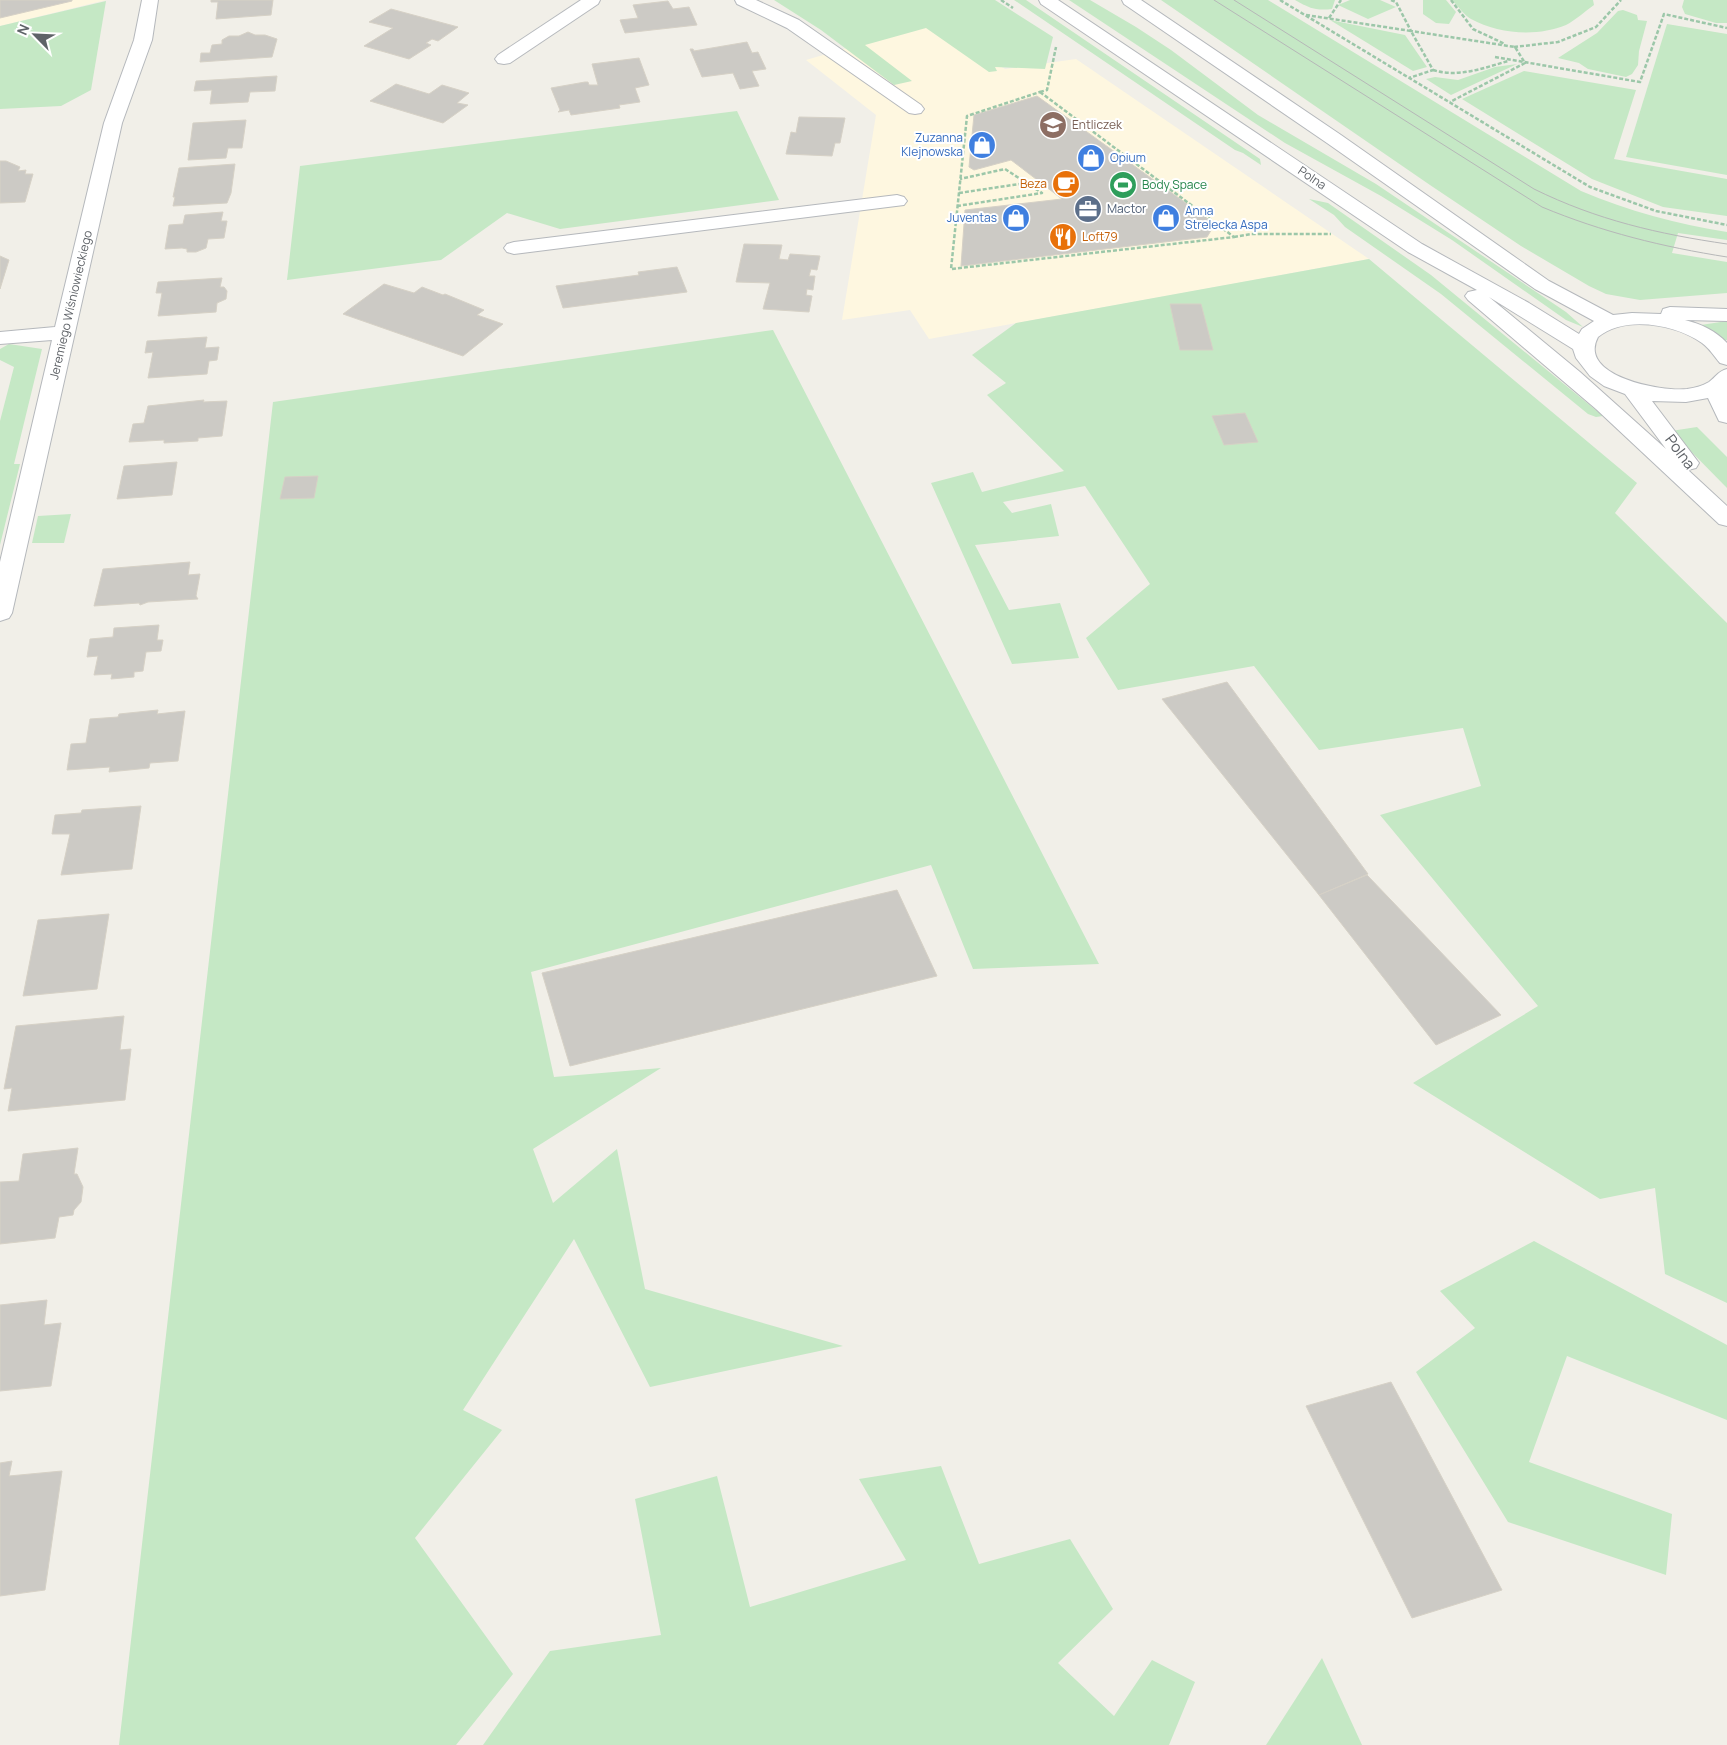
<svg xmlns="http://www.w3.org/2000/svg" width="1727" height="1745" font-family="Manrope,sans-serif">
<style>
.commercial{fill:#fef7e0}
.green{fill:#c5e8c5}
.building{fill:#cccac5;stroke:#d6d1c6}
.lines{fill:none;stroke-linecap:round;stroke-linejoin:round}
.minor-casing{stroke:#b5b8bc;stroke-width:2}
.path{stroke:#9cc7a9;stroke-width:2.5;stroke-dasharray:4 2;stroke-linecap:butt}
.minor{fill:#fff;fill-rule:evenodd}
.tram{stroke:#b6b7b8;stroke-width:1}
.labels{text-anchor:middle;stroke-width:4;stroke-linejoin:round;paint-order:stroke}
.far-education-label{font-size:12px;fill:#785e54;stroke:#fff;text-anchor:start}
.far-shop-label{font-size:12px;fill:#366cbe;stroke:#fff;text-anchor:end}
.far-street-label{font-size:12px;fill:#5f6368;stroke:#fff}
.far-food-label{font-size:12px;fill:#c56008;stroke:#fff;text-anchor:end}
.far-leisure-label{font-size:12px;fill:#27864d;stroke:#fff;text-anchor:start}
.far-service-label{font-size:12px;fill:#4e5e75;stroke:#fff;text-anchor:start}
.street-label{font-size:15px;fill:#5f6368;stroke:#fff}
</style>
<rect width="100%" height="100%" fill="#f1efe8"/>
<g class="commercial">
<polygon points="0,0 106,0 0,26"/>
<polygon points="936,22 1005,69 1076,59 1369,259 929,339 910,310 842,320 876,115 806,60"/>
</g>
<g class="green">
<polygon points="774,0 995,0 1053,37 1045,69 995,67 997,71 989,72 926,28 865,45 912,81 894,85 821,30"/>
<polygon points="1014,0 1026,0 1260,159 1261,165 1243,153 1235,150"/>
<polygon points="1069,0 1090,0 1136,27 1171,50 1258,115 1376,184 1566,312 1583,327 1566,320 1452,240 1381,196 1285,143"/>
<path d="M1161,0H1268L1581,191C1629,211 1676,224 1727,232V240L1678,233L1672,253L1727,262V293L1640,300L1606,294L1589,286L1521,246L1430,185Z"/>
<path d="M1295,0H1335L1332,9C1316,11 1309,8 1295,0Z"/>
<polygon points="1350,0 1380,0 1396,7 1368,19 1338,5"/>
<polygon points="1423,0 1446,0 1456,12 1449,24 1436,23 1423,14"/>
<path d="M1452,0H1593L1594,5C1585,11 1576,20 1566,25C1537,37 1498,34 1471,19C1464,15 1458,6 1452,0Z"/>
<polygon points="1684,0 1727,0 1727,23 1716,23 1685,14 1682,7"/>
<polygon points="106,1 91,90 61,106 0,109 0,26"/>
<polygon points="1623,10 1637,15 1638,20 1647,21 1639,51 1638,65 1632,74 1626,77 1588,69 1579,63 1558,58 1597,33 1618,11"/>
<polygon points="1330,20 1405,35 1427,67 1413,71"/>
<polygon points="1667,24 1727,34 1727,175 1626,157"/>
<polygon points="1517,64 1451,95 1426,79 1435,77 1458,80 1495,67"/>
<polygon points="1524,71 1636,90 1614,159 1727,179 1727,216 1663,207 1592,179 1462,99"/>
<polygon points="737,111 779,200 560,229 507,213 441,260 287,280 300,166"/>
<polygon points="1309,199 1328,203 1431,275 1603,416 1596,417 1588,414 1441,294 1345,227 1334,215"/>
<polygon points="1369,259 1637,483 1615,513 1727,623 1727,1303 1665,1274 1655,1188 1600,1199 1413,1083 1538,1006 1380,815 1481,786 1463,728 1319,750 1254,666 1118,690 1086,638 1150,584 1085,486 1003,502 1012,513 1051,504 1059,536 975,545 1009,610 1060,603 1079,658 1012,664 931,483 973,472 982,492 1064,471 987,395 1006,383 972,355 1016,323"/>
<polygon points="1727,321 1727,340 1725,340 1701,325"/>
<polygon points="773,330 1099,964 973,969 931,865 531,972 554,1077 661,1068 533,1149 553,1203 617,1149 645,1289 843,1346 650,1387 574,1239 463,1410 502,1430 415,1538 513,1674 456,1745 119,1745 273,402"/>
<polygon points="9,344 42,349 14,464 20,464 0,545 0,421 14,367 0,360 0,349"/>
<polygon points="1697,427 1727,457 1727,488 1671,431"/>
<polygon points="71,514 64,543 32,543 38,516"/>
<polygon points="1534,1241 1727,1345 1727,1420 1567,1356 1529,1462 1672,1514 1666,1575 1508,1522 1416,1372 1475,1328 1440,1291"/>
<polygon points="941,1466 979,1564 1070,1539 1113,1609 1058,1663 1114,1716 1152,1660 1195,1682 1169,1745 483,1745 550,1651 661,1635 635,1499 717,1476 750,1607 906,1560 859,1479"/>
<polygon points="1322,1658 1362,1745 1266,1745"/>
</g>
<g class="building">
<polygon points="0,0 72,0 72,1 0,18"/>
<polygon points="211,0 273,0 271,15 216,19 218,2 211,2"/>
<polygon points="668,1 673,9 689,7 697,25 625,33 620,20 638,18 633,5"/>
<polygon points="391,9 458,27 438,41 432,39 426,43 431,45 409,59 364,46 393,28 369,22"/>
<polygon points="248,32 255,35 265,35 277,39 272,57 200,62 201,53 210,53 212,45 222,44 222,40 229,36 239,36"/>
<polygon points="747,42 752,53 758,52 766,69 752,71 759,86 740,89 733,73 702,77 690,49 693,49 694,51"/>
<polygon points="639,58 649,85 635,88 640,102 619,105 620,108 571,115 569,110 558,112 560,110 551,88 585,82 588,82 589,85 598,85 592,64"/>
<polygon points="277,76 275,91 250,92 248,102 210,104 212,90 194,91 196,81"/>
<polygon points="396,84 429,94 442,85 469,93 457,103 468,105 443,123 370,101"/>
<polygon points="1037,96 1215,224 1207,237 961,266 965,210 1062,199 1011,160 974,170 969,167 974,115"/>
<polygon points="799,117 845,118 840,143 835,143 832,156 786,154 791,132 796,133"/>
<polygon points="246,120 242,148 228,148 226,158 188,160 193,123"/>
<polygon points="0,161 6,161 20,167 18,171 26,170 25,174 33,174 25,202 0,203"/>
<polygon points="235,164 231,193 227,203 173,206 175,197 173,197 179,168"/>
<polygon points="223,212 221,221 227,221 224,238 208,239 206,248 196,252 187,252 187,249 182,248 165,249 169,225 183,224 185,215"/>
<polygon points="744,244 782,245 779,259 788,260 790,254 820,256 817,270 811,269 809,276 815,276 813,290 807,289 806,295 812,296 809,312 763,309 770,283 736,282"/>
<polygon points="0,256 9,260 0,289"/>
<polygon points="677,267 687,292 563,308 556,286 639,275 638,272"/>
<polygon points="222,278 220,287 224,287 227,291 226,299 217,303 216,312 158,316 162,293 156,293 158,282"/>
<polygon points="384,284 414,293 422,287 443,295 445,294 484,310 477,315 503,324 463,356 343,314"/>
<polygon points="1170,304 1201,304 1213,350 1180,350"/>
<polygon points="207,337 205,348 219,347 217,360 209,361 207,374 148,378 153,352 145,353 147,341"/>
<polygon points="204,400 203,402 227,401 222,436 198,438 198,441 164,443 164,440 129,442 133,424 144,423 148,406"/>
<polygon points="1245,413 1258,442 1224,445 1212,416"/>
<polygon points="177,462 172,495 117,499 124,466"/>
<polygon points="318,476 314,498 280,499 285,477"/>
<polygon points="190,562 188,575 200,574 196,596 198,599 148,602 140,605 139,603 94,606 103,569"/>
<polygon points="159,625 157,640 163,640 161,651 146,652 143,671 134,672 134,677 111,679 112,674 94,675 98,656 87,657 90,639 113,637 114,628"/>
<polygon points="1227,682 1368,874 1319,895 1162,699"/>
<polygon points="158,710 157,714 185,711 178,761 150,763 149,768 109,772 110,767 67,770 71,744 86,743 90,719 118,717 119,714"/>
<polygon points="141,806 132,869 61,875 70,834 52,834 55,815 81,813 82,810"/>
<polygon points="1367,875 1501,1015 1436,1045 1319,895"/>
<polygon points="897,890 937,976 570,1066 542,973"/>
<polygon points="109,914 97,989 23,996 38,920"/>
<polygon points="124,1016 120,1050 131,1049 125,1100 8,1111 12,1088 4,1089 16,1026"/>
<polygon points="78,1148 74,1174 77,1174 83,1187 81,1202 74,1210 73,1215 59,1217 55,1238 0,1244 0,1182 19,1181 23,1154"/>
<polygon points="47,1300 44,1325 61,1323 51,1386 0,1391 0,1305"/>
<polygon points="1391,1382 1502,1590 1412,1618 1306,1406"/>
<polygon points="12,1461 9,1476 62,1471 45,1590 0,1596 0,1463"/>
</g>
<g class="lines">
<g class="minor-casing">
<g id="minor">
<polygon points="142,0 158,0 152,40 122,123 12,613 9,618 0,621 0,562 52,340 0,344 0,332 55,327 104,123 134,40"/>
<polygon points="581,0 600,0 598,4 510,63 504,64 498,63 495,59 498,55"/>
<polygon points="735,0 756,0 799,20 921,105 924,109 921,113 915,114 909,113 787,28 737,4"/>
<path d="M1039,0H1058L1422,244L1529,303L1579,334L1582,329L1594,321L1535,289L1327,143L1124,4L1122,0H1141L1341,135L1549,281L1613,315L1632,313L1661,314L1663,309L1670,307L1727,309V321L1685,320C1701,324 1716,331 1727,343V365L1720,363C1714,356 1710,349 1702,343C1675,324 1625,315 1598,337C1577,376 1661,392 1687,389C1694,388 1702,386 1709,382C1716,377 1718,371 1727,369V423L1719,421L1708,398L1686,402L1652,401L1699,463L1696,468L1688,470L1727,506V526L1719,524L1596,409L1468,300L1465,296L1468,292L1477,290L1408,252L1041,4ZM1489,297L1573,349L1576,358L1590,376L1604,386L1625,394L1666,449L1580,372Z"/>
<polygon points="897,195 904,197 907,201 904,205 514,254 507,252 504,248 507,244 514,242"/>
</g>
</g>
<g class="path">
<polyline points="1001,0 1013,8"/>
<polyline points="1280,0 1590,187 1656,211 1727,225"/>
<polyline points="1391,0 1396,2 1411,31 1515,47 1525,63 1450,102"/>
<polyline points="1451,0 1473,29 1505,44"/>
<polyline points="1306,15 1411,31 1433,70 1409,78"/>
<polyline points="1329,18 1341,0"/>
<polyline points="1514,47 1558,42 1596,27 1621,0"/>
<polyline points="1495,57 1640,82 1664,14 1727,28"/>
<path d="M1433,70C1458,78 1484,68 1508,61"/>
<polygon points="1040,92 1234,237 951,269 967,116"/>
<polyline points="1040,92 1047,90 1056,47"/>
<polyline points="959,193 1026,183"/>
<polyline points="957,206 1042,193 1005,169 960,179"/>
<polyline points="1234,237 1251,234 1331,234"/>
</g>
<use href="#minor" class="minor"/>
<g class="tram">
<path d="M1214,0L1542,207C1602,232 1663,247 1727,257"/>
<path d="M1234,0L1534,189C1597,220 1658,234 1727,244"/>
</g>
</g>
<defs>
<g id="school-disc" transform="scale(1.4375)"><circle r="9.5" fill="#8d6e63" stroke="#fff"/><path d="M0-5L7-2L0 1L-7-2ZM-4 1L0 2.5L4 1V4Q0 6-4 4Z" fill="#fff"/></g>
<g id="shop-disc" transform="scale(1.4375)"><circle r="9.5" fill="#3f7fe0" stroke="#fff"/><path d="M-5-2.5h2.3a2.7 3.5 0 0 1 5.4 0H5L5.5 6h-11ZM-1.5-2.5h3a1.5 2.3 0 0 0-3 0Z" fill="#fff"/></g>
<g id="cafe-disc" transform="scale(1.4375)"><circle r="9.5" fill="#e8710a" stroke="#fff"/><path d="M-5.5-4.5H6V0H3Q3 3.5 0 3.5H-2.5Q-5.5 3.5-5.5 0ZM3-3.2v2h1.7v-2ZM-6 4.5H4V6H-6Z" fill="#fff"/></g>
<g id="stadium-disc" transform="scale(1.4375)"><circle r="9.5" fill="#2e9e5b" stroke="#fff"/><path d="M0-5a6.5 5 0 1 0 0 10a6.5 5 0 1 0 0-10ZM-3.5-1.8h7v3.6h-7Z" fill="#fff"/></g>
<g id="office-disc" transform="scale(1.4375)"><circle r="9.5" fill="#5c6f8a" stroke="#fff"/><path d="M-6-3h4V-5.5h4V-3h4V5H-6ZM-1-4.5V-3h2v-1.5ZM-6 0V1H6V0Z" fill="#fff"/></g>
<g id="restaurant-disc" transform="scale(1.4375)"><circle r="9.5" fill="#e8710a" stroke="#fff"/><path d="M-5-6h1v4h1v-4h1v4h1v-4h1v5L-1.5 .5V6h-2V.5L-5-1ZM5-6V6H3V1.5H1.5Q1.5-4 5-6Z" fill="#fff"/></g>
</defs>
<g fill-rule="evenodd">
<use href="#school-disc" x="1053" y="125"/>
<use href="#shop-disc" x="982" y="145"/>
<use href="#shop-disc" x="1091" y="158"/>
<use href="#cafe-disc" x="1066" y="184"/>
<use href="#stadium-disc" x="1123" y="185"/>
<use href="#office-disc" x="1088" y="209"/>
<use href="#shop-disc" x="1016" y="218"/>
<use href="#shop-disc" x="1166" y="218"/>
<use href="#restaurant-disc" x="1063" y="237"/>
</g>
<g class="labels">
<g class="far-education-label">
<text x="1072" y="129">Entliczek</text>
</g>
<g class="far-shop-label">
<text x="963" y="142">Zuzanna<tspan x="963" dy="14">Klejnowska</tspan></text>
<text x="1110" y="162" text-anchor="start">Opium</text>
<text x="1185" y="215" text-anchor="start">Anna<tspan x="1185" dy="14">Strelecka Aspa</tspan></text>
<text x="997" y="222">Juventas</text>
</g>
<g class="far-street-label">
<text transform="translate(1312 178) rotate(34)" y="4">Polna</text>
<text transform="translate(71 305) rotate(-77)" y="4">Jeremiego Wiśniowieckiego</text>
</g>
<g class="far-food-label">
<text x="1047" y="188">Beza</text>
<text x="1082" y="241" text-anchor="start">Loft79</text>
</g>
<g class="far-leisure-label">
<text x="1142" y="189">Body Space</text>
</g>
<g class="far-service-label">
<text x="1107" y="213">Mactor</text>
</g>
<g class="street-label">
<text transform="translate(1680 452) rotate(53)" y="5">Polna</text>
</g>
</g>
<g transform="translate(35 35) rotate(294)" stroke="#ffffff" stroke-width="4" paint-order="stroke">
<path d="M0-4L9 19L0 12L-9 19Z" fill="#5f6368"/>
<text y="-8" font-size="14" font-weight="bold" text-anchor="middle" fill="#5f6368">N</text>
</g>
</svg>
